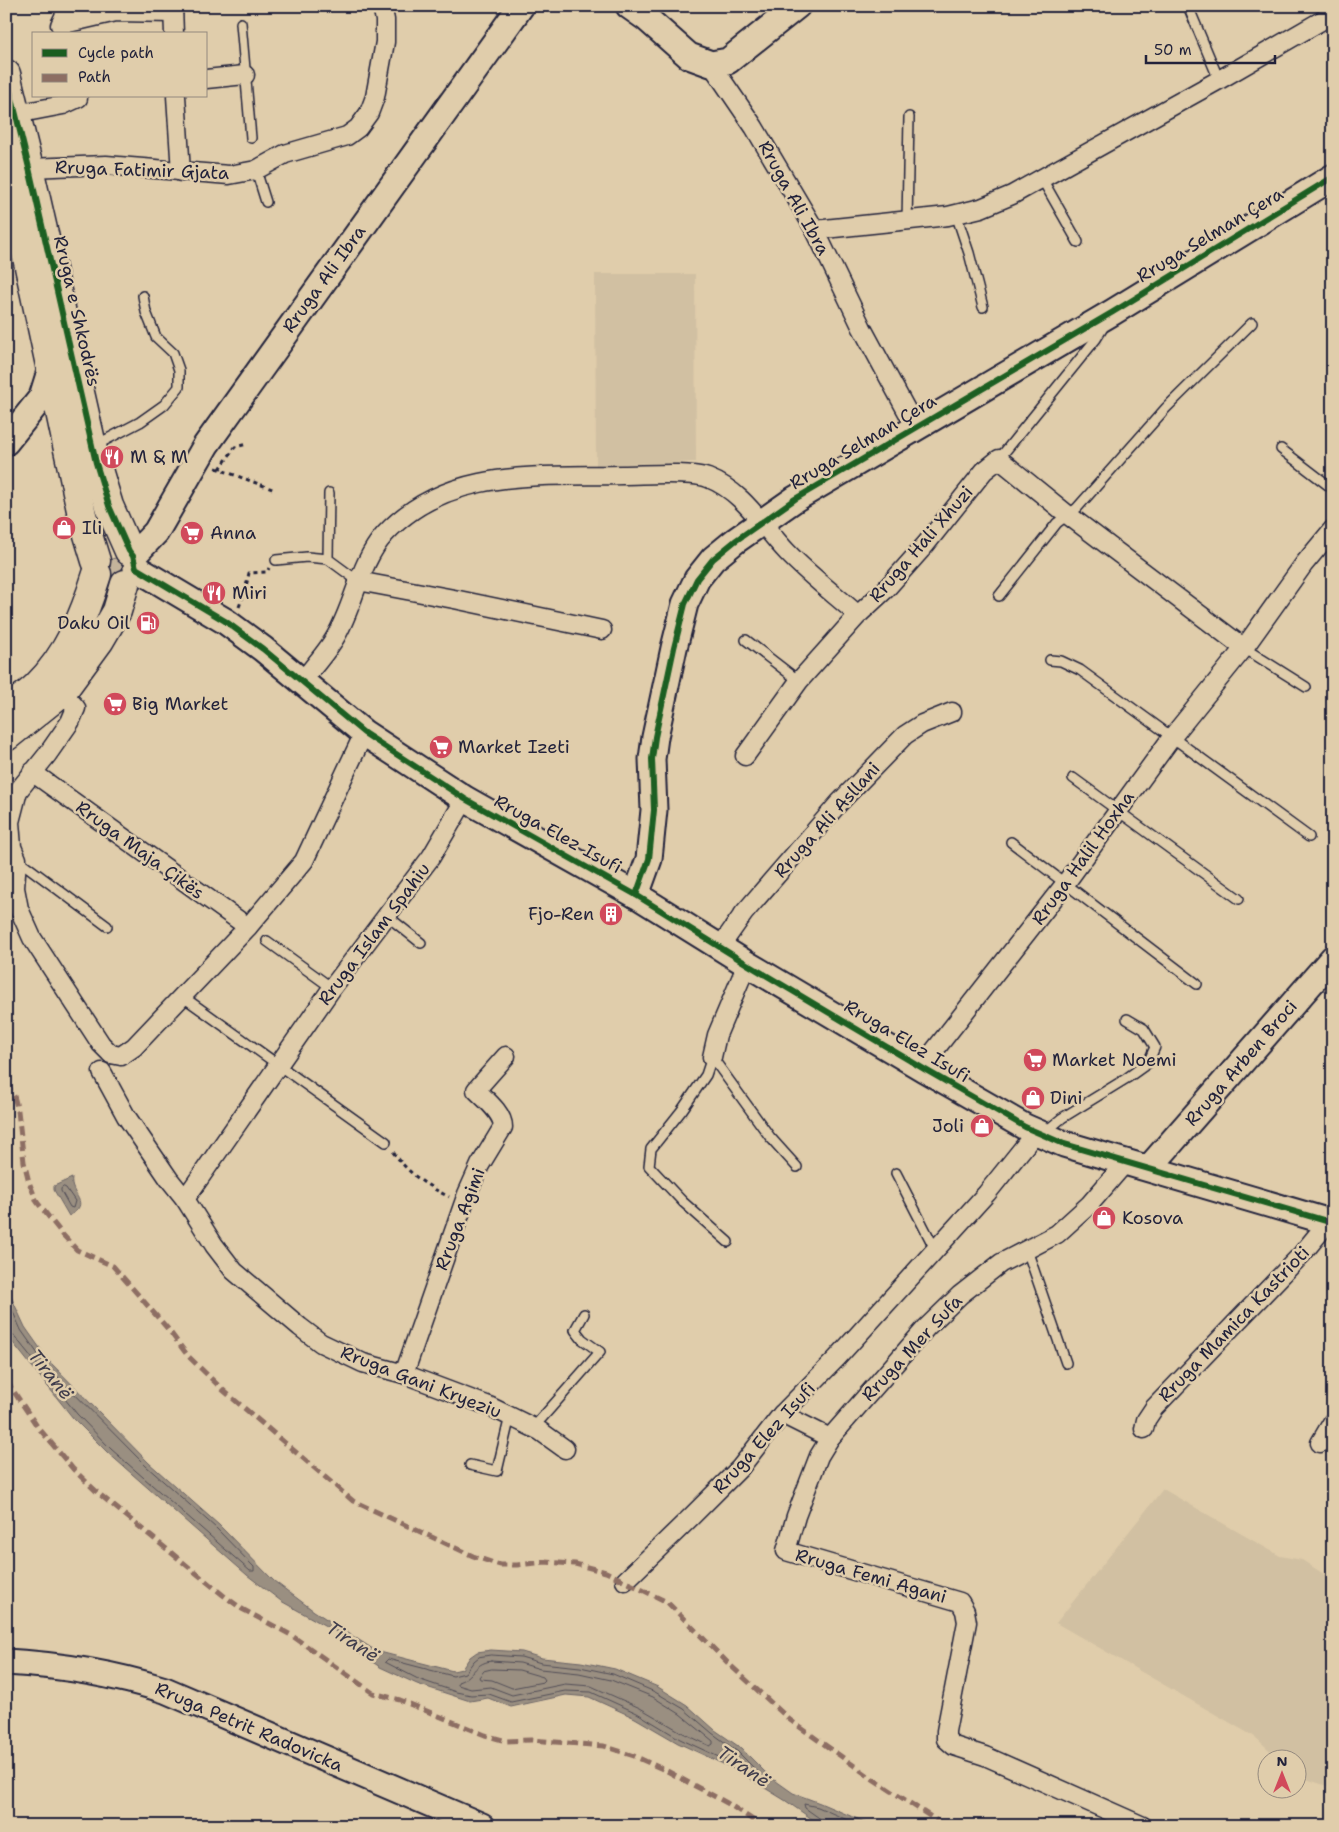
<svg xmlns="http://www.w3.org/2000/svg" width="1339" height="1832" font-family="'Shantell Sans',sans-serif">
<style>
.built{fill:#d1c0a2}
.green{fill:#c4b49b;stroke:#736b6b}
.water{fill:#9a8f81;stroke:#6a6365}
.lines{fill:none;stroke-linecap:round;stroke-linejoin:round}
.shore{stroke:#524e57;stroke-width:1}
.lane-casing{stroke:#22223b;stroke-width:12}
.street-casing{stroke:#22223b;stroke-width:21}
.secondary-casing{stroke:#22223b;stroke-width:29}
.primary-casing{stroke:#22223b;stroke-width:31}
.path{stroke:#22223b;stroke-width:3;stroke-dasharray:4 4;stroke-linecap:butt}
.lane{stroke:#e0cdab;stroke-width:9}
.street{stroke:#e0cdab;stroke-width:18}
.secondary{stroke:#e0cdab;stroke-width:25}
.primary{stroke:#e0cdab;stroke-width:28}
.quiet{stroke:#8d6e63;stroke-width:5;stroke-dasharray:10 5;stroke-linecap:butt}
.cycleway-casing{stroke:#e0cdab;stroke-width:9}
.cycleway{stroke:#1b5e20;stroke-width:6}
.labels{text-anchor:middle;stroke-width:5;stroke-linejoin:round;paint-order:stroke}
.street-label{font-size:18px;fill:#22223b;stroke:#e0cdab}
.poi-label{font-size:18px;fill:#22223b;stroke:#e0cdab;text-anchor:start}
.water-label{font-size:19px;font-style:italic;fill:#403d4c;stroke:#e0cdab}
</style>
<rect width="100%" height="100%" fill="#e0cdab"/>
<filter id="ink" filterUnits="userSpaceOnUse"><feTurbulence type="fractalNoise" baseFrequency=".02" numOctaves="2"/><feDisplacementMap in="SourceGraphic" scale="10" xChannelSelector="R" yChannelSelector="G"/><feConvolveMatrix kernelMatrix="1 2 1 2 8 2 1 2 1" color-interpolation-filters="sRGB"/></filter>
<g filter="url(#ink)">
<g class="built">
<polygon points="595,274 695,274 696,462 596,465"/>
<polygon points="1163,1489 1280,1556 1302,1560 1333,1580 1333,1788 1297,1776 1296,1760 1279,1759 1255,1737 1056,1623"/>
</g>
<circle class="green" cx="116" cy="567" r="9"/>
<g class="water">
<path d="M72,1178C69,1196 93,1202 69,1216L54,1190V1186Z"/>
<polygon points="6,1286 25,1327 49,1361 149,1463 219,1525 274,1581 314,1611 376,1651 453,1671 462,1669 470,1657 477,1652 491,1650 522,1652 542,1658 581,1662 615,1669 658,1687 687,1705 715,1730 741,1748 769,1776 793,1793 820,1803 874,1826 822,1826 786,1801 734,1769 678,1743 635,1718 589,1697 566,1695 511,1707 488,1698 470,1701 417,1684 380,1667 356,1651 342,1635 281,1601 247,1575 107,1452 73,1418 6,1334"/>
</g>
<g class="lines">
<g class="shore">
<polygon points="64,1187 66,1188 75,1201 73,1208 70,1207 61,1191 61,1189"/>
<polyline points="6,1296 21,1330 45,1364 146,1466 216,1528 254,1567 254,1571 250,1571 111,1449 77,1414 12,1333 6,1331"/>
<polygon points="491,1655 521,1657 541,1663 580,1667 613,1674 655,1692 684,1709 712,1733 738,1752 759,1773 760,1776 757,1777 736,1765 680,1739 637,1713 591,1692 565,1691 511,1702 489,1694 471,1695 456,1692 418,1679 385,1662 388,1659 453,1676 465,1673 474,1661 479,1657"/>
<path d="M491,1661L520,1663L540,1669L579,1673L611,1680L653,1697L680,1714L713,1741V1744L710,1746L683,1733L640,1708L591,1686L565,1684L512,1695L491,1687L471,1689L458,1685V1682C476,1676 472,1664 491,1661Z"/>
<polygon points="492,1669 519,1670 543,1677 545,1680 543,1682 512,1688 492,1680 480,1679 479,1677 484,1671"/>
<polyline points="824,1826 822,1820 805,1808 804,1804 818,1807 861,1826"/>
</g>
<g class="lane-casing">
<g id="lane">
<polyline points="1188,6 1219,80"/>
<polyline points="241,23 251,138"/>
<polyline points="256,170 266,202"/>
<polyline points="1042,179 1078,242"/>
<polyline points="956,214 969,253 983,307"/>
<polyline points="907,222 909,117"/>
<polyline points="96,445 140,422 164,405 179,387 179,370 173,353 156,337 146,312 143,296"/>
<polyline points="1281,449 1333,489"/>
<polyline points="999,459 1096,339 1104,326"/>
<polyline points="329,493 328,559 358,581"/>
<polyline points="276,560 307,557 328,559"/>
<polyline points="999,596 1057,523 1077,508 1166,408 1252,323"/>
<polyline points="746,640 799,681"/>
<polyline points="1244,648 1306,687"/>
<polyline points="1050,660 1061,661 1080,670 1309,837"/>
<polyline points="1073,778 1239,899"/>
<polyline points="1011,842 1197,984"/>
<polyline points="17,859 107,926"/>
<polyline points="386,915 421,943"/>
<polyline points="267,941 332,988"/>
<polyline points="182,996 386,1142"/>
<polyline points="712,1057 706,1075 682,1110 651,1149 649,1166 683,1202 728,1242"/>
<polyline points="712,1057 770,1137 797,1167"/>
<polyline points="1044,1133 1062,1118 1127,1078 1148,1063 1155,1047 1144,1029 1127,1019"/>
<polyline points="896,1173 935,1249"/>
<polyline points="1027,1250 1066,1363"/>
<polyline points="533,1428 600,1352 582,1339 575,1330 584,1314"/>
<polyline points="470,1465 497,1471 510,1416"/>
</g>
</g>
<g class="street-casing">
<g id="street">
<polyline points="69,6 60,25 116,12 173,13"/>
<polyline points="173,6 174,34"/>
<polyline points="711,64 754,127 815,230 862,328 916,428"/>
<polyline points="206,79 245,75"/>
<polyline points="176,96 181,172"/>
<polyline points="16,114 63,105 78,98 78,96"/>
<polyline points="29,168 106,165 229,175 256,170 285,154 347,136 358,128 369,113 375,97 385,42 385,20 382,6"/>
<polyline points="815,230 948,216 981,208 1012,195 1219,80 1333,14"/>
<polyline points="358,581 454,599 602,630"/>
<path d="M302,681C313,667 327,652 336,636C355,603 359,563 385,534C447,467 539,477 622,475C644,475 689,471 708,478C744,492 762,526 787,552C809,575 834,594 858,615"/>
<polyline points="62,692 76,708 70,722 47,755 18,791 10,822 12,847 17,859 15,888 19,909 32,938 101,1044 111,1054"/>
<polyline points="745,756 799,681 858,615 886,589 926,544 984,471 999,459 1068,515 1244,648"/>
<polyline points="32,772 248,927"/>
<polyline points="720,947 744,913 839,803 905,735 922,724 952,712"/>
<polyline points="111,1054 121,1056 134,1047 248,927 304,861 364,733"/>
<polyline points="712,1057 717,1035 747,964"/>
<polyline points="924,1069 934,1051 1065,884 1172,737 1244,648 1304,564 1333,529"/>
<polyline points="102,1072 126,1116 169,1179 185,1199 214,1245 234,1271 300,1327 321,1343 363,1363 404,1374 489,1406 540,1431 565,1449"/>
<polyline points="1126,1162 1089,1205 1057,1234 1001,1263 960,1295 926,1328 879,1382 830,1438 819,1456 796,1516 786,1551 960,1602 965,1611 967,1622 946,1731 946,1739 954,1746 985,1756 1143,1826"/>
<polyline points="185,1199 332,988 431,857 465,799"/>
<path d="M404,1374L467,1194L480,1165L503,1127C503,1113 486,1100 476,1090L506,1056"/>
<polyline points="782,1414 830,1438"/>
<polyline points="1144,1429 1146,1420 1154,1408 1302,1254 1329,1221"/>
<polyline points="1320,1443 1333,1421"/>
<polyline points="625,1581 691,1517 740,1468 782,1414 837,1358 987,1193 1036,1132"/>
</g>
</g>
<g class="secondary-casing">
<g id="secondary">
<polyline points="629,6 646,18 689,56 711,64 728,61 797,6"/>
<polyline points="6,442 42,397 51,368"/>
<polyline points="133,556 156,532 206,445 521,6"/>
<polyline points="136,568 225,621 263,649 364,733 465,799 636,895 747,964 924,1069 1025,1127 1064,1144 1333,1223"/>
<polyline points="636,895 649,859 654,810 652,759 655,737 674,648 685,604 697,579 713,559 735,541 795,499 1113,312 1333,177"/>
<polyline points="1149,1168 1333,958"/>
<path d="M6,1662C60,1665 114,1674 165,1690L482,1826"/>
</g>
</g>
<g class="primary-casing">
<g id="primary">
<polyline points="6,74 29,168 96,463 109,506 129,551"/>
<polyline points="6,159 82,515 96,561"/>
<path d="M6,710C16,702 28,695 37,686C68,655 84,616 97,574"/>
<polyline points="6,737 62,692 100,640 117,611 125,584"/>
</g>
</g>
<g class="path">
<polyline points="216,468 275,490"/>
<polyline points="220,469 235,447 247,444"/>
<polyline points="239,607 245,591 249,573 267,572 269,568"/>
<path d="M393,1152C410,1175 424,1184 449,1197"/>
</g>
<use href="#lane" class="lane"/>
<use href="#street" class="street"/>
<use href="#secondary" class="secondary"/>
<use href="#primary" class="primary"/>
<g class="quiet">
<polyline points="6,1083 14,1096 18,1111 24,1162 29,1182 37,1202 63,1235 77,1250 113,1266 168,1329 188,1356 223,1390 353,1501 473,1556 500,1565 517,1565 545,1562 575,1564 606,1572 667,1602 729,1664 790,1720 870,1777 945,1826"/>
<polyline points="6,1380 37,1426 73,1469 98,1493 223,1595 242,1609 291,1635 373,1693 400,1700 485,1735 506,1741 531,1740 604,1746 634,1756 667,1771 727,1803 762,1826"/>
</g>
<g class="cycleway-casing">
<g id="cycleway">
<polyline points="6,74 29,168 96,463 109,506 129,551 133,556 136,568 225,621 263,649 364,733 465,799 636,895 747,964 924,1069 1025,1127 1064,1144 1333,1223"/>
<polyline points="636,895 649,859 654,810 652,759 655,737 674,648 685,604 697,579 713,559 735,541 795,499 1113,312 1333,177"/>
</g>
</g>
<use href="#cycleway" class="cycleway"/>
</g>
</g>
<defs>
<g id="restaurant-disc" transform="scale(1.25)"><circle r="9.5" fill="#d1495b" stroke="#e0cdab"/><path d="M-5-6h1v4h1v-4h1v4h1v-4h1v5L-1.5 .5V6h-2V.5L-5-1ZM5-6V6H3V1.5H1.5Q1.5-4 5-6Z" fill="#fff"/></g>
<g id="shop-disc" transform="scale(1.25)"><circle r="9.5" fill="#d1495b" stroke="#e0cdab"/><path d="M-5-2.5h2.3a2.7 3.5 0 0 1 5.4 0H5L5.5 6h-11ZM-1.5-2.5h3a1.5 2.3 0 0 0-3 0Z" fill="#fff"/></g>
<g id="supermarket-disc" transform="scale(1.25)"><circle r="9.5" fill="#d1495b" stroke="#e0cdab"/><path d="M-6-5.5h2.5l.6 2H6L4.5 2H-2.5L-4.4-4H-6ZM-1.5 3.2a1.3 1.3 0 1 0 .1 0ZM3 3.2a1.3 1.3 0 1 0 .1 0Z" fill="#fff"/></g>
<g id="fuel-disc" transform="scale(1.25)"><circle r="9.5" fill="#d1495b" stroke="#e0cdab"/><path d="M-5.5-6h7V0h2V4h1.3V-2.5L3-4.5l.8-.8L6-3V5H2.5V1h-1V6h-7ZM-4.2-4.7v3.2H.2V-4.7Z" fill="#fff"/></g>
<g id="building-disc" transform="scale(1.25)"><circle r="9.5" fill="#d1495b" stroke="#e0cdab"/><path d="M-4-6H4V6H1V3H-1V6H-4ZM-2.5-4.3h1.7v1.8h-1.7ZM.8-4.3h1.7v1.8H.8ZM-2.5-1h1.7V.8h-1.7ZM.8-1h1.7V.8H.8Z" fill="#fff"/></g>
</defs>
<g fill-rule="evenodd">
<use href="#restaurant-disc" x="112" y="457"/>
<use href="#shop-disc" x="64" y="528"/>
<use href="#supermarket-disc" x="192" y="533"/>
<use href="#restaurant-disc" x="214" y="593"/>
<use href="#fuel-disc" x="148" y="623"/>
<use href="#supermarket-disc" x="115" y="704"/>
<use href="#supermarket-disc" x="441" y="747"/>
<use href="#building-disc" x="611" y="914"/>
<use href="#supermarket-disc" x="1035" y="1060"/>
<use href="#shop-disc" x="1033" y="1098"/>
<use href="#shop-disc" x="982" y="1126"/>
<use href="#shop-disc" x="1104" y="1218"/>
</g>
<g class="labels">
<g class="street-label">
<text transform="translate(142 170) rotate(2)" y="6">Rruga Fatimir Gjata</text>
<text transform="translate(794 198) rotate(61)" y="6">Rruga Ali Ibra</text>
<text transform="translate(1210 235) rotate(-31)" y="6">Rruga Selman Çera</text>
<text transform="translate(324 279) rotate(-54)" y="6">Rruga Ali Ibra</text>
<text transform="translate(77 311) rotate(77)" y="6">Rruga e Shkodrës</text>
<text transform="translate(863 442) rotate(-31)" y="6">Rruga Selman Çera</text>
<text transform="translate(921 544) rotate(-49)" y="6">Rruga Hali Xhuzi</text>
<text transform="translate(827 820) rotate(-48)" y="6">Rruga Ali Asllani</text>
<text transform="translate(558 834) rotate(29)" y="6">Rruga Elez Isufi</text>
<text transform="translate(140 850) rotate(36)" y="6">Rruga Maja Çikës</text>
<text transform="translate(1083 858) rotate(-54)" y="6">Rruga Halil Hoxha</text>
<text transform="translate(374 934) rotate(-53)" y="6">Rruga Islam Spahiu</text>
<text transform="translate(907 1041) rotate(31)" y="6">Rruga Elez Isufi</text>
<text transform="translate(1241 1063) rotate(-49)" y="6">Rruga Arben Broci</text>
<text transform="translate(460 1219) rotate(-69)" y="6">Rruga Agimi</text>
<text transform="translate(1234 1324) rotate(-46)" y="6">Rruga Mamica Kastrioti</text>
<text transform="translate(912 1348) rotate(-47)" y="6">Rruga Mer Sufa</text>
<text transform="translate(421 1382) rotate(21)" y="6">Rruga Gani Kryeziu</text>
<text transform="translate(764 1438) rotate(-48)" y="6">Rruga Elez Isufi</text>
<text transform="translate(871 1576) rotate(16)" y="6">Rruga Femi Agani</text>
<text transform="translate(249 1727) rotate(23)" y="6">Rruga Petrit Radovicka</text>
</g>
<g class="poi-label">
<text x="130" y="463">M &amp; M</text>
<text x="82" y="534">Ili</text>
<text x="210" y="539">Anna</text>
<text x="232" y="599">Miri</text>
<text x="130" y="629" text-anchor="end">Daku Oil</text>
<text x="132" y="710">Big Market</text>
<text x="458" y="753">Market Izeti</text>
<text x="594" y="920" text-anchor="end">Fjo-Ren</text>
<text x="1052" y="1066">Market Noemi</text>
<text x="1050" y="1104">Dini</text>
<text x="964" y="1132" text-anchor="end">Joli</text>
<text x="1122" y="1224">Kosova</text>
</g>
<g class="water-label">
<text transform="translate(51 1374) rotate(51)" y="7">Tiranë</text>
<text transform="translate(353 1641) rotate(33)" y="7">Tiranë</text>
<text transform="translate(744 1766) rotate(34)" y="7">Tiranë</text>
</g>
</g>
<rect width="1339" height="1832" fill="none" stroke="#e0cdab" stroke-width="25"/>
<rect x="12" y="12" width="1314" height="1807" fill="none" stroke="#22223b" stroke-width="2" filter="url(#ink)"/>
<rect x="32" y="32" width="175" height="65" fill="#e0cdab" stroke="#94897e"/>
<rect x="42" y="49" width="25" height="8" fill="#1b5e20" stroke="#94897e"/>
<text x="78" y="58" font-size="15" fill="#22223b">Cycle path</text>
<rect x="42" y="74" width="25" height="8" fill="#8d6e63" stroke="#94897e"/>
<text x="78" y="82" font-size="15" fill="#22223b">Path</text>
<g transform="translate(1282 1774)"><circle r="24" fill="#e0cdab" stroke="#94897e"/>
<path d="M0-4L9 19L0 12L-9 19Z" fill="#d1495b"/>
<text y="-8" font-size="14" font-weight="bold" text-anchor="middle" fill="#22223b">N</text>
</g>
<path d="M1146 55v8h129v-8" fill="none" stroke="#22223b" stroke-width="2.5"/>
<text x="1154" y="55" font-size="15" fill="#22223b" stroke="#e0cdab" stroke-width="4" paint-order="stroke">50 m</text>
</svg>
